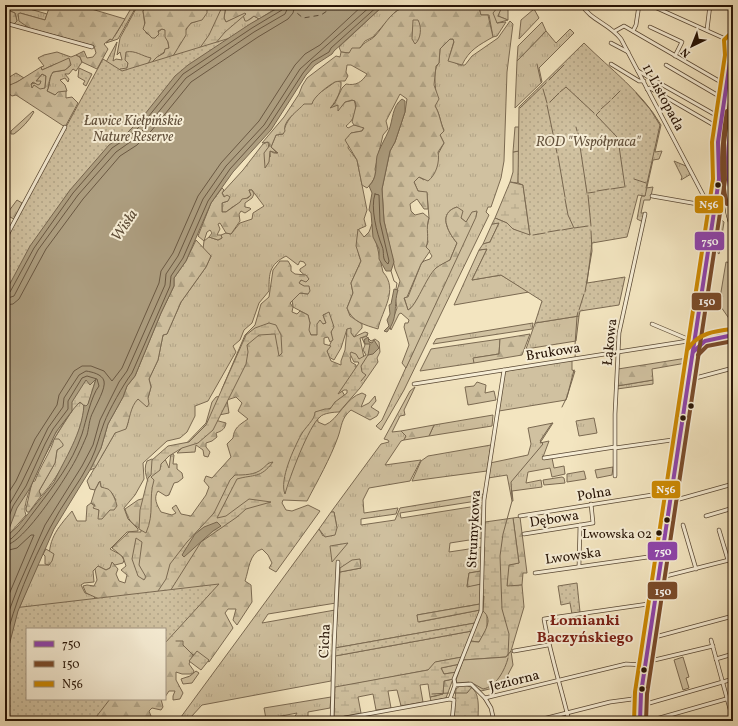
<svg xmlns="http://www.w3.org/2000/svg" width="738" height="726" font-family="Vollkorn,serif">
<style>
.grass{fill:url(#grass-tufts);stroke:#7b6a52}
.forest{fill:url(#forest-firs);stroke:#7b6a52;fill-rule:evenodd}
.wetland{fill:url(#wetland-marsh);stroke:#7b6a52}
.park{fill:url(#park-dots);stroke:#7b6a52}
.pitch{fill:#d0c1a0;stroke:#7b6a52}
.water{fill:#ad9e80;stroke:#77664f;fill-rule:evenodd}
.lines{fill:none;stroke-linecap:round;stroke-linejoin:round}
.shore{stroke:#6a5842;stroke-width:1}
.stream{stroke:#77664f;stroke-width:1}
.ferry{stroke:#5c4b36;stroke-width:1;stroke-dasharray:5 4;stroke-linecap:butt}
.minor-casing{stroke:#594834;stroke-width:4.5}
.highway-casing{stroke:#261305;stroke-width:6}
.minor{stroke:#f7eed6;stroke-width:3}
.highway{stroke:#f3e5c0;stroke-width:5}
.bus-1-casing{stroke:#f7eed6;stroke-width:7}
.bus-2-casing{stroke:#f7eed6;stroke-width:7}
.bus-3-casing{stroke:#f7eed6;stroke-width:7}
.bus-1{stroke:#8e44ad;stroke-width:4}
.bus-2{stroke:#7a4b2a;stroke-width:4}
.bus-3{stroke:#cd8901;stroke-width:4}
.bus-dot{fill:#261305;stroke:#f7eed6;stroke-width:1.5}
.labels{text-anchor:middle;stroke-width:4;stroke-linejoin:round;paint-order:stroke}
.bus-label{font-size:13px;fill:#261305;stroke:#f7eed6;text-anchor:end}
.street-label{font-size:14px;fill:#261305;stroke:#f7eed6}
.park-label{font-size:14px;font-style:italic;fill:#62503b;stroke:#f7eed6}
.water-label{font-size:15px;font-style:italic;fill:#5c4b36;stroke:#f7eed6}
.neighbourhood-label{font-size:15px;font-weight:bold;fill:#7a1f14;stroke:#f7eed6}
.line-badge{stroke:#f7eed6;stroke-width:1.5}
.badge-label{font-size:11px;text-anchor:middle;font-weight:bold;fill:#fff}
</style>
<defs>
<pattern id="grass-tufts" width="24" height="20" patternUnits="userSpaceOnUse"><rect width="24" height="20" fill="#d0c1a0"/><path d="M3 7l-1-3M5 7V3M7 7l1-3M15 17l-1-3M17 17v-4M19 17l1-3" fill="none" stroke="#b2a588"/></pattern>
<pattern id="forest-firs" width="22" height="20" patternUnits="userSpaceOnUse"><rect width="22" height="20" fill="#d0c1a0"/><path d="M5 1l3.5 6h-7zM16 11l3.5 6h-7z" fill="#b2a588"/></pattern>
<pattern id="wetland-marsh" width="20" height="14" patternUnits="userSpaceOnUse"><rect width="20" height="14" fill="#d0c1a0"/><path d="M1 5h8M5 5V1M11 12h8M15 12V8" fill="none" stroke="#b2a588"/></pattern>
<pattern id="park-dots" width="8" height="8" patternUnits="userSpaceOnUse"><rect width="8" height="8" fill="#d0c1a0"/><path d="M2 2h.1M6 6h.1" fill="none" stroke="#b2a588" stroke-width="1.8" stroke-linecap="round"/></pattern>
</defs>
<rect width="100%" height="100%" fill="#f3e5c0"/>
<filter id="stains"><feTurbulence type="fractalNoise" baseFrequency=".005" numOctaves="4"/><feColorMatrix values="0 0 0 0 .2 0 0 0 0 .09 0 0 0 0 .02 0 0 0 .5 -.17"/></filter>
<radialGradient id="worn" r=".72"><stop offset=".6" stop-color="#630" stop-opacity="0"/><stop offset="1" stop-color="#630" stop-opacity=".3"/></radialGradient>
<g class="grass">
<polygon points="5,5 16,5 47,14 45,20 20,13 18,15 29,28 14,24 17,21 15,13 5,9"/>
<polygon points="133,5 136,7 118,39 106,43 116,34"/>
<path d="M138,5H147L143,11L146,33L155,38L158,32L162,29L166,30L169,48L152,62V71C146,61 144,53 131,52L127,68L117,79L5,278L55,155L117,42L113,61L116,59L122,60L120,52L117,55L120,38Z"/>
<path d="M207,5H223L222,9L241,15L249,20L254,16L259,19L225,42L172,56C177,46 184,31 191,23C201,21 206,15 207,5Z"/>
<polygon points="384,5 402,5 402,8 395,12 373,37 365,41 360,48 349,53 341,52 339,47"/>
<polygon points="478,5 502,5 508,8 508,20 498,16 498,7 497,23 506,22 497,36 493,37 489,15 481,15"/>
<polygon points="534,9 539,18 519,39 521,20"/>
<path d="M510,21L513,24L507,72L504,161L501,178L491,207H488L486,212L489,215L404,390L381,430L376,426L382,420L477,212L466,222L461,218L457,207C438,213 447,231 457,243L450,260L436,268L413,306L408,310L404,297H408L421,264L424,261L430,259L432,256L426,247L428,242L426,232L429,218L427,193L418,191L414,182L419,177L424,180L444,143L440,135L444,130C440,122 440,114 435,106C439,95 430,71 439,63L440,49L450,39H453L454,41L450,55L454,62L459,65H465L472,56L498,38Z"/>
<polygon points="570,29 574,33 539,68 542,82 515,108 517,61 546,31 556,43"/>
<path d="M57,52L71,57L76,55L80,57L82,62L76,71L73,69L69,74H65L69,79L68,82L65,78L60,80L65,85L67,91L55,95L47,91C51,84 48,79 53,72L65,70L71,65L56,64L42,70L41,67L44,66L38,58L44,55Z"/>
<polygon points="16,73 24,78 8,87 5,87 5,76 8,78"/>
<polygon points="42,74 46,76 45,88 43,90 31,88 31,84 35,83"/>
<path d="M336,81L341,82C342,90 336,101 331,107L336,105L341,107L345,102L354,100C358,110 354,120 346,126L348,128L354,125L364,127L362,131L351,133L348,148L357,160L367,210L364,219L366,226L359,229C356,237 357,253 361,261L351,283L353,293L347,308L350,316L362,324V328L354,337L347,329L341,348L334,360L329,357L327,351L332,340L329,313L323,315L326,323L323,324L317,335H311L308,330L310,323L308,315L293,307L292,300L300,293L308,294L304,286L298,284L301,280L309,279L300,271V269L306,265L304,262L300,261L298,265L286,256C269,265 269,273 269,291L259,303L252,323L244,330L240,340L233,346L236,352L233,357L208,401L195,406V416L187,432L180,438L167,441L143,463L144,479L135,495L124,508L128,519L138,529V531L127,532L110,549L121,555L124,560L123,563L115,565L112,563L110,568L106,570L98,566L93,571L94,582L84,583L81,585L85,593L92,595L95,598L27,629L18,611L37,565H49C48,539 56,530 72,511L77,521H86L87,506L91,503L99,510V519L108,512L116,500L111,492L101,487L99,482L95,490L90,489L87,481L115,433L128,423C128,417 132,402 138,399C140,398 145,398 148,398L151,387L149,379L158,360L163,335L167,334L181,302L206,267L211,256L203,249L204,241L209,237L218,240L222,238L221,235L226,233L231,234L240,223L252,219L253,213L264,206L252,190H249L251,195C244,202 233,205 226,212H222V203L228,201L222,193L243,170L263,144L268,142L270,157V151L274,153H278L271,147L276,135L283,134C288,108 318,96 336,81Z"/>
<polygon points="519,151 518,183 510,182 513,172 513,152"/>
<polygon points="674,161 686,166 691,174 681,180 682,177"/>
<polygon points="653,187 650,200 644,200 641,213 644,213 643,222 637,219 641,198 642,196 645,196 646,188"/>
<polygon points="499,223 490,242 483,244 492,224"/>
<polygon points="487,249 472,280 501,275 529,292 454,305 479,250"/>
<polygon points="579,316 576,341 526,349 535,323"/>
<polygon points="533,323 532,329 433,344 436,339"/>
<polygon points="500,339 499,354 474,358 474,363 420,371 431,349"/>
<polygon points="572,360 572,370 575,371 566,400 499,411 504,374 506,371"/>
<polygon points="653,380 653,384 617,389 617,386"/>
<polygon points="415,387 404,410 405,415 400,416 392,432 401,431 406,436 404,440 401,441 385,465 421,460 410,481 369,488 363,500 364,513 398,508 396,514 361,519 361,525 395,520 400,508 484,494 483,500 400,513 401,518 483,505 482,538 450,543 449,552 482,547 481,571 469,573 467,586 481,584 480,604 417,615 419,622 480,610 475,623 335,648 340,572 361,568 340,568 337,573 336,603 268,614 262,623 335,610 331,681 202,705 191,717 191,721 178,721 319,529 323,536 337,528 334,512 331,512 381,444 389,442 388,440 384,439 410,391"/>
<path d="M77,403H81L84,406C84,433 59,477 41,496L39,491L55,463L57,450L61,447L57,440L54,439Z"/>
<polygon points="493,415 492,426 429,436 434,425"/>
<polygon points="594,418 597,433 579,436 576,421"/>
<polygon points="553,423 540,443 549,441 543,457 552,458 554,468 564,466 565,474 552,477 550,468 528,472 526,483 541,480 542,487 512,491 513,501 512,501 507,475 488,478 490,463 528,455 531,444 528,428"/>
<polygon points="491,445 487,471 412,481 421,461 428,456"/>
<polygon points="613,467 612,475 597,478 595,470"/>
<polygon points="584,471 586,479 567,482 567,474"/>
<polygon points="562,477 564,478 565,483 544,485 543,480"/>
<polygon points="472,631 462,657 436,662 428,670 333,688 335,656"/>
<polygon points="331,697 330,708 308,712 308,721 292,721 297,713 266,719 264,708"/>
</g>
<g class="forest">
<polygon points="50,5 78,5 125,19 112,40 110,39 104,44 108,49 97,69 82,62 80,57 76,55 84,51 87,58 93,57 96,53 94,46 29,28 19,21 18,14 20,13 45,20"/>
<path d="M147,5H207V13L202,20L191,23L186,29V35L173,56C175,65 169,73 170,83L167,87H159L149,93L153,98L149,109H144L139,114L140,121L134,125L127,124L117,140L88,169L68,194L46,210L32,228L29,227L23,243L20,247H17L16,239L78,121L91,114L96,103L104,97L99,92L100,91L106,93C113,88 117,78 120,69L127,68L128,63L125,60L126,52C135,50 142,56 151,58L149,62L138,72L137,83L140,84L145,76L154,68L152,62L157,57L164,53L165,49L169,48L168,42L165,37V30L162,29L158,31L159,34L155,38H152L143,29L145,23L143,11Z"/>
<polygon points="226,5 273,5 275,9 259,19 254,16 247,21 245,21 243,15 226,22 224,18"/>
<path d="M402,5H463L466,8L468,5H478L481,15H488L493,37C479,45 469,50 462,65L448,61L454,42L453,39H450L440,49L439,63L436,66L434,85L439,99L435,106C440,114 440,122 444,131L440,135L444,143L438,152C440,162 436,175 428,181L419,177L414,182L418,191L427,192L428,209H424L417,199L410,204L411,211L415,215L423,213L429,218C425,229 430,238 426,247L430,251L421,264L407,297L404,298L408,310C416,307 426,277 436,268C440,265 446,262 450,260L457,243C447,231 438,213 457,207L463,211L461,218L466,222L472,212L477,211L476,217L406,368L402,363L409,345L404,327L405,323H408L409,320L401,313L399,314L391,330L390,327L397,308L395,297L400,281L395,269L384,221L382,189L390,151L395,142L405,112L407,99L400,94L386,121L388,129L383,135L375,169C377,176 372,183 367,188L362,185L357,160L345,140L351,133L362,131L364,128L354,125L352,122L356,106L355,101L352,100L345,102L338,111V105L330,108L335,103L342,88L346,84C356,86 362,82 367,74L351,65H347L346,72L348,76L345,81C342,81 338,81 335,82C329,85 313,97 312,104H304C298,111 282,121 285,131L283,134L276,135L271,147L277,153L270,151L269,162L265,168L264,153L270,145L268,142L262,143L284,117L299,94L302,86L307,78L336,56L340,57L341,52L349,53L352,48H360C365,41 370,41 375,36C384,26 389,14 402,8Z"/>
<polygon points="498,7 501,9 498,16 508,20 497,23 493,13"/>
<polygon points="5,9 15,13 17,21 14,24 5,22"/>
<polygon points="542,22 546,31 517,61 518,46"/>
<path d="M69,58L71,65L65,70L53,72C48,79 50,84 47,91L55,95L58,92L66,91V98L72,97L78,103L65,127L16,95L12,96L5,91V87L17,82L41,67L42,70ZM42,74L46,76L45,88L40,89L34,85L32,88L31,84L33,82L38,85L40,84L41,81H36Z"/>
<path d="M33,111L34,112C29,121 22,128 14,134H11V131Z"/>
<polygon points="515,127 519,127 519,151 513,152"/>
<polygon points="222,188 224,190 222,193 224,197 227,195 230,197 228,201 222,203 222,212 226,212 240,202 242,199 248,198 251,195 249,190 252,190 254,194 252,198 245,203 245,207 250,208 251,209 245,213 241,211 239,214 240,221 231,234 226,233 220,223 218,224 220,229 217,235 221,235 222,238 218,240 209,237 212,233 210,230 207,232 204,241 198,236 211,203"/>
<polygon points="17,200 22,203 14,219 6,215"/>
<polygon points="718,217 724,222 719,254 713,249"/>
<path d="M372,224L383,272C399,290 382,310 378,329C365,325 352,322 347,308L353,293L351,283L361,261L356,246L358,229L364,237L369,232Z"/>
<path d="M196,240L211,256L206,267L181,302L167,334L163,335L158,360L149,379L151,387L148,398L149,404L147,407L138,399C130,407 130,419 126,429L115,433L95,468L90,470L101,448L108,424L123,397L127,386L135,376L161,313L174,286V278L186,261Z"/>
<polygon points="733,256 733,304 730,320 719,304 726,262 732,263"/>
<path d="M280,261H288L291,266V271L295,274L306,275L309,279L306,282L301,280L299,283L304,286H309L310,291L308,294L300,293L290,303L293,307L292,312L297,314L300,311L308,315L310,323L309,330L311,335H317V324L320,320L323,324L326,323L323,315L329,312L334,327L331,332L333,340L330,342L328,337L324,338V344L331,346L327,351L331,361L341,365V361L345,350L347,329L351,328V333L354,337L365,332L368,333L367,336L360,338L364,358L360,360L354,356L350,357L351,362L356,365V369L342,391L345,396L335,406L317,414L318,422L325,425C338,420 346,397 362,393L366,395L361,407L369,403L375,396L376,401L371,407L379,412L377,416L370,420L351,410C341,418 342,426 338,437C330,459 318,480 307,501L283,500L282,503L286,510L292,511L308,505L320,511L276,572L269,568L272,563L268,555L262,549C249,553 249,570 245,581L251,585L252,602L237,625L233,620L236,609H228L225,613L233,628L209,662L197,653L193,655L189,664L194,671L193,674H182L176,672V680L183,693L180,699L173,700V696L175,691H169L165,697V629L86,593L83,586L87,585L94,586L97,580L95,569L98,566L106,570L110,568L112,562L118,569L116,574L119,581L125,583L127,575L121,570L126,566L123,557L112,548L129,532H141V529C131,524 128,519 125,509L138,500L149,497L151,492C149,481 142,472 147,461L152,459L160,463L165,459L169,468L171,453L174,455L173,464H177V469L182,473L183,478L178,482L174,483L169,495L166,496L158,491C153,498 157,505 161,512L172,515L176,513L172,508L176,505L181,514L191,516L206,495L209,487L204,481L206,476L212,478L231,457L227,444L233,438C234,428 239,425 248,419L238,411L242,403L236,397L227,400L229,413L219,415L215,420L226,423C225,429 222,431 216,433L217,437L212,441L206,443V447L210,452L208,457L204,456L203,450L196,445L195,452L177,453L206,423L212,402L216,397L221,396L222,389L245,335L255,325L261,304L269,297L273,270Z"/>
<polygon points="530,334 522,355 474,363 473,358 499,354 500,339"/>
<polygon points="687,358 686,363 652,369 653,380 617,386 618,369"/>
<polygon points="477,382 486,385 485,393 494,391 496,400 468,405 465,387 474,386"/>
<polygon points="434,425 429,436 404,440 406,436 401,431"/>
<path d="M54,439H59L63,444V446L57,450L55,463L39,491L41,496L29,512H27L26,509L32,482L35,481C39,468 52,450 54,439Z"/>
<path d="M100,481L101,487C103,488 106,488 108,489C112,491 116,501 117,506L114,510H110L102,519H98L99,510L93,508L95,505L91,503L95,490Z"/>
<polygon points="520,517 527,573 523,573 522,585 507,587 508,565 519,563 513,518"/>
<polygon points="348,543 332,562 330,546"/>
<polygon points="46,549 54,554 52,561 49,565 45,564 45,556 43,554"/>
<polygon points="360,559 361,568 340,572 340,568 352,560"/>
<polygon points="481,571 481,584 467,587 469,573"/>
<polygon points="482,596 484,596 483,611 487,614 487,628 479,642 470,641 481,611"/>
<polygon points="480,604 480,610 418,622 417,615"/>
<polygon points="460,664 457,672 444,674 441,668"/>
<polygon points="453,679 446,698 431,701 430,697 443,694 444,681"/>
<polygon points="72,699 161,699 163,707 161,710 152,708 149,711 151,716 148,719 140,721 67,721"/>
</g>
<g class="wetland">
<polygon points="223,5 226,5 224,18 226,22 245,13 246,14 225,32 215,44 197,52 209,35"/>
<path d="M413,20H418C422,27 421,39 415,44L412,39Z"/>
<polygon points="510,182 523,185 530,236 513,229 507,223 495,218"/>
<path d="M269,323L276,325L281,335L282,353L279,356L275,334L259,335L247,345L248,352L246,364L213,430L198,443L182,448L169,456L161,464L160,470L151,477L154,480C148,500 155,512 146,533L139,529L140,510L148,478L151,475L152,460L168,446L189,442L206,425L246,335L255,328Z"/>
<path d="M366,336L371,341L375,339L379,342L380,352L377,358L378,362L360,388L339,412C335,412 323,413 320,417C309,425 289,479 285,494C279,480 294,448 301,435C305,427 315,420 315,412L325,409H330L335,402L347,393V390H344L338,394L359,363L358,362H354L350,354L351,352L356,354L359,359L366,355L363,350L365,345L362,338Z"/>
<path d="M77,366L96,379L87,408L80,402C65,414 17,501 26,515L5,539L12,514L39,460L61,424Z"/>
<path d="M273,462C260,479 254,474 237,479L217,518L226,516L249,499L271,502L246,509L237,517L201,542L167,596L156,594L166,579L170,564L187,542L214,513L230,480L235,475C244,475 255,475 262,469C266,466 267,463 273,462Z"/>
<polygon points="331,512 334,512 337,528 335,535 325,537 319,529"/>
<path d="M513,518L519,563L509,565L507,586L522,585L524,607L511,651L506,657L462,660L470,641L479,642C484,632 494,620 483,611L484,596H482L485,522Z"/>
<polygon points="136,538 142,542 139,565 146,577 144,580 138,576 132,559"/>
<polygon points="197,651 209,660 201,670 189,661"/>
<polygon points="462,657 460,664 441,668 444,674 457,672 453,679 444,681 443,694 430,697 428,684 420,685 423,702 401,706 397,690 388,691 391,708 376,710 373,694 358,697 361,713 335,718 334,716 335,687 428,670 435,662"/>
<polygon points="196,671 199,673 192,683 183,684 181,679 190,676"/>
<path d="M461,685C482,685 478,706 478,721H467L466,719L464,721H453L456,689Z"/>
</g>
<g class="park">
<polygon points="338,5 5,468 5,239 103,59 122,71"/>
<path d="M584,43C610,69 642,92 661,125L655,152L662,151L659,159L653,160L645,196L638,195L627,237L592,243L587,283L625,277L619,305L580,311L579,316L535,323L542,301L501,275L472,280L487,249L479,250L483,244L490,242L499,223L492,224L495,218L507,223L513,229L530,235L523,185L518,183L519,107Z"/>
<polygon points="79,68 92,74 86,86 83,84 85,81 78,77"/>
<polygon points="577,583 580,612 572,614 570,603 561,605 558,586"/>
<polygon points="219,584 165,643 165,629 27,629 27,699 110,699 93,721 5,721 5,609"/>
<polygon points="475,623 472,631 335,656 335,648"/>
<polygon points="637,665 640,665 635,697 632,697"/>
</g>
<g class="pitch">
<polygon points="511,651 513,665 502,686 481,691 469,682 457,683 456,680 463,660 506,657"/>
<polygon points="683,657 689,677 686,678 689,688 683,690 674,660"/>
</g>
<g class="water">
<path d="M283,5H384L334,51L332,54L315,65L306,75L271,130L233,172L211,203L186,261L174,278V286L161,313L135,376L127,386L123,397L108,424L101,448L90,470L54,529L18,611L5,661V293L30,246L70,190L109,145L127,133L141,119L175,76L188,65L250,24ZM96,379L88,404L86,406L84,405C82,434 65,458 54,482L18,526L6,537L17,508L30,488L56,432L72,411V402L86,380L90,385Z"/>
<path d="M402,99L405,101V112L395,142L390,151L382,189L384,221L394,262L391,271H386L379,259V249L373,237L371,213L369,210L372,193L369,186C378,177 375,167 377,156C380,147 385,139 389,130C393,120 392,106 402,99Z"/>
<path d="M394,289L398,290C393,306 399,317 387,332L384,331L389,326L387,320L390,314L389,305L391,304Z"/>
<polygon points="368,337 369,342 372,343 374,340 379,348 373,354 368,355 370,344 365,344 364,340"/>
<polygon points="217,522 221,526 213,531 184,557 182,555 195,534 204,527"/>
</g>
<g class="lines">
<g class="shore">
<path d="M375,194L379,195L380,222L389,261L388,264C381,259 385,253 382,246C377,234 370,207 375,194Z"/>
<polyline points="5,294 10,292 34,248 73,193 112,148 130,136 144,122 183,74 252,28 282,10 284,5"/>
<polyline points="5,299 14,296 38,250 78,195 116,152 133,140 148,125 186,78 254,32 285,14 289,5"/>
<polyline points="5,305 13,304 19,299 46,249 83,199 120,156 137,145 152,130 191,82 258,37 288,19 293,13 295,5"/>
<polyline points="5,498 16,481 35,439 57,405 59,395 74,371 82,366 91,366 104,371 112,381 122,368 159,283 161,271 173,253 198,196 221,163 259,121 295,65 305,54 320,45 363,5"/>
<path d="M5,512L21,484L48,428L63,407L64,398L79,375L86,371C92,372 102,374 104,381C106,388 96,405 93,412C89,419 89,428 87,435C84,442 81,449 78,455C71,471 22,547 5,545"/>
<path d="M5,527L13,506L26,486L45,444L53,429L68,409V401L82,378L87,376L97,379L99,386C91,396 86,421 82,434C71,465 55,484 36,509C28,519 21,531 11,539H5"/>
<polyline points="5,551 17,548 31,535 34,535 5,604"/>
<polyline points="5,622 18,587 45,525 82,466 93,445 100,420 119,382 127,371 165,285 166,274 178,256 203,199 226,166 264,125 300,69 372,5"/>
<path d="M5,643C14,604 31,564 50,528C62,504 79,484 91,460C97,448 99,436 104,423C109,410 123,385 132,373L170,286L171,276L183,258L208,201L230,169L268,127L303,73L312,62L329,52L331,48L379,5"/>
</g>
<g class="stream">
<polyline points="537,64 541,82"/>
<polyline points="549,80 564,65"/>
<polyline points="543,89 547,103"/>
<polyline points="560,92 566,87 594,113"/>
<polyline points="636,93 650,109 660,125 646,188"/>
<polyline points="612,99 620,91"/>
<polyline points="550,102 559,93"/>
<polyline points="547,105 557,153"/>
<polyline points="520,108 546,83"/>
<polyline points="601,109 610,101"/>
<polyline points="600,111 596,115 617,137 619,145"/>
<polyline points="576,127 577,131"/>
<polyline points="578,133 587,193"/>
<polyline points="619,146 625,187"/>
<polyline points="558,156 565,197"/>
<polyline points="634,179 646,183"/>
<polyline points="611,189 624,187"/>
<polyline points="597,191 609,189"/>
<polyline points="588,193 595,192"/>
<polyline points="588,195 591,226"/>
<polyline points="565,199 568,215 574,228 588,226"/>
<polyline points="562,230 573,228"/>
<polyline points="548,232 560,230"/>
<polyline points="533,235 545,233"/>
<polyline points="391,271 394,281 397,283 396,289"/>
<polyline points="585,292 592,251 591,231"/>
<polyline points="579,310 584,294"/>
<polyline points="577,316 578,312"/>
<polyline points="575,345 577,317"/>
<polyline points="575,357 576,348"/>
<polyline points="361,381 366,375 362,372 361,366 368,355"/>
<polyline points="562,407 567,397 574,370"/>
<polyline points="512,499 511,482 543,444 540,441 552,423"/>
<polyline points="176,641 183,641 183,645 193,655"/>
<polyline points="508,656 509,634 502,609 500,556 503,534 512,501"/>
<path d="M474,684L483,689C496,687 505,670 508,658"/>
<polyline points="454,693 467,693 472,687"/>
<polyline points="432,694 449,693"/>
</g>
<polyline class="ferry" points="294,5 297,13 303,18 321,15 336,5"/>
<g class="minor-casing">
<g id="minor">
<path d="M582,5C590,20 610,24 621,39L710,208L714,209"/>
<polyline points="650,5 730,41"/>
<polyline points="5,23 92,47"/>
<polyline points="650,27 682,42 675,56"/>
<polyline points="707,30 710,5"/>
<polyline points="615,31 624,26 726,85"/>
<polyline points="633,31 636,25 639,5"/>
<polyline points="611,43 628,52"/>
<polyline points="611,64 639,81 644,81"/>
<polyline points="666,65 724,99"/>
<polyline points="638,71 721,118"/>
<polyline points="647,89 650,88 719,128"/>
<polyline points="733,144 733,170"/>
<polyline points="652,196 709,206"/>
<polyline points="5,239 65,127"/>
<polyline points="652,324 690,340"/>
<polyline points="696,332 702,330 705,335"/>
<polyline points="705,335 717,337 733,335"/>
<polyline points="694,350 698,343 717,337"/>
<polyline points="688,380 733,368"/>
<polyline points="414,384 688,341 695,338"/>
<polyline points="615,448 679,439"/>
<polyline points="544,458 615,447"/>
<polyline points="615,476 615,414 619,333 645,214"/>
<polyline points="670,500 676,500 733,484"/>
<polyline points="520,516 671,492"/>
<polyline points="706,516 733,508"/>
<polyline points="683,525 696,569"/>
<polyline points="719,530 728,560"/>
<polyline points="524,534 593,523 591,504"/>
<polyline points="579,566 580,525"/>
<polyline points="535,573 662,555"/>
<polyline points="658,578 733,559"/>
<polyline points="650,637 655,637 733,616"/>
<polyline points="711,640 733,720"/>
<polyline points="514,651 548,645"/>
<polyline points="716,659 733,654"/>
<polyline points="646,662 713,646"/>
<polyline points="455,685 454,679 481,611 484,500 504,370"/>
<polyline points="485,698 491,708 494,721"/>
<polyline points="450,699 454,700 452,721"/>
<polyline points="640,704 646,704 733,679"/>
<polyline points="329,721 450,699 455,685 471,684 485,698 626,664 645,665"/>
<polyline points="332,721 334,648 338,562"/>
<polyline points="535,721 610,702 640,698"/>
<path d="M569,721C561,687 550,654 544,619L655,603"/>
<polyline points="640,721 641,693 719,179 718,142 731,55 730,41"/>
<polyline points="649,721 733,697"/>
</g>
</g>
<g class="highway-casing">
<g id="highway">
<path d="M733,85C724,134 718,181 733,230"/>
<polyline points="733,112 728,163 733,212"/>
</g>
</g>
<use href="#minor" class="minor"/>
<use href="#highway" class="highway"/>
<g class="bus-1-casing">
<g id="bus-1">
<path d="M733,112C728,143 725,172 733,203"/>
<polyline points="693,352 705,341 733,335"/>
<polyline points="640,721 641,693 719,179 718,142 731,55 730,41"/>
</g>
</g>
<g class="bus-2-casing">
<g id="bus-2">
<path d="M727,111C722,143 719,173 727,204"/>
<polyline points="698,355 707,346 733,341"/>
<polyline points="646,721 647,694 725,180 724,142 733,82"/>
</g>
</g>
<g class="bus-3-casing">
<g id="bus-3">
<path d="M688,349C698,333 715,331 732,329"/>
<polyline points="634,721 635,692 713,179 712,142 725,55 724,40 730,34"/>
</g>
</g>
<use href="#bus-1" class="bus-1"/>
<use href="#bus-2" class="bus-2"/>
<use href="#bus-3" class="bus-3"/>
</g>
<g class="bus-dot">
<circle cx="718" cy="185" r="3.5"/>
<circle cx="691" cy="406" r="3.5"/>
<circle cx="683" cy="418" r="3.5"/>
<circle cx="667" cy="520" r="3.5"/>
<circle cx="659" cy="533" r="3.5"/>
<circle cx="644" cy="670" r="3.5"/>
<circle cx="642" cy="689" r="3.5"/>
</g>
<g class="labels">
<g class="bus-label">
<text x="652" y="538">Lwowska 02</text>
</g>
<g class="street-label">
<text transform="translate(664 97) rotate(62)" y="5">11 Listopada</text>
<text transform="translate(609 342) rotate(-84)" y="5">Łąkowa</text>
<text transform="translate(553 351) rotate(-9)" y="5">Brukowa</text>
<text transform="translate(594 493) rotate(-9)" y="5">Polna</text>
<text transform="translate(554 518) rotate(-9)" y="5">Dębowa</text>
<text transform="translate(473 529) rotate(-87)" y="5">Strumykowa</text>
<text transform="translate(573 555) rotate(-8)" y="5">Lwowska</text>
<text transform="translate(324 641) rotate(-87)" y="5">Cicha</text>
<text transform="translate(514 680) rotate(-14)" y="5">Jeziorna</text>
</g>
<g class="park-label">
<text x="133" y="125">Ławice Kiełpińskie<tspan x="133" dy="16">Nature Reserve</tspan></text>
<text x="588" y="146">ROD "Współpraca"</text>
</g>
<g class="water-label">
<text transform="translate(124 225) rotate(-56)" y="5">Wisła</text>
</g>
<g class="neighbourhood-label">
<text x="585" y="625">Łomianki<tspan x="585" dy="17">Baczyńskiego</tspan></text>
</g>
</g>
<g class="line-badge">
<rect x="694" y="195" width="30" height="19" rx="4" fill="#cd8901"/>
<rect x="694" y="231" width="31" height="20" rx="4" fill="#8e44ad"/>
<rect x="691" y="292" width="31" height="19" rx="4" fill="#7a4b2a"/>
<rect x="651" y="480" width="30" height="19" rx="4" fill="#cd8901"/>
<rect x="647" y="541" width="31" height="20" rx="4" fill="#8e44ad"/>
<rect x="647" y="581" width="31" height="19" rx="4" fill="#7a4b2a"/>
</g>
<g class="badge-label">
<text x="709" y="208">N56</text>
<text x="710" y="245">750</text>
<text x="707" y="305">150</text>
<text x="666" y="493">N56</text>
<text x="663" y="555">750</text>
<text x="663" y="595">150</text>
</g>
<rect width="738" height="726" fill="none" stroke="#f3e5c0" stroke-width="20"/>
<rect x="6" y="6" width="726" height="714" fill="none" stroke="#261305" stroke-width="2"/>
<rect x="10" y="10" width="718" height="706" fill="none" stroke="#261305"/>
<rect x="26" y="628" width="140" height="72" fill="#f7eed6" stroke="#a39682"/>
<rect x="34" y="641" width="20" height="6" fill="#8e44ad" stroke="#a39682"/>
<text x="62" y="648" font-size="12" fill="#261305">750</text>
<rect x="34" y="661" width="20" height="6" fill="#7a4b2a" stroke="#a39682"/>
<text x="62" y="668" font-size="12" fill="#261305">150</text>
<rect x="34" y="681" width="20" height="6" fill="#cd8901" stroke="#a39682"/>
<text x="62" y="688" font-size="12" fill="#261305">N56</text>
<g transform="translate(692 46) rotate(223)" stroke="#f7eed6" stroke-width="3" paint-order="stroke">
<path d="M0-3L7 15L0 10L-7 15Z" fill="#261305"/>
<text y="-6" font-size="11" font-weight="bold" text-anchor="middle" fill="#261305">N</text>
</g>
<rect width="100%" height="100%" filter="url(#stains)"/>
<rect width="100%" height="100%" fill="url(#worn)"/>
</svg>
